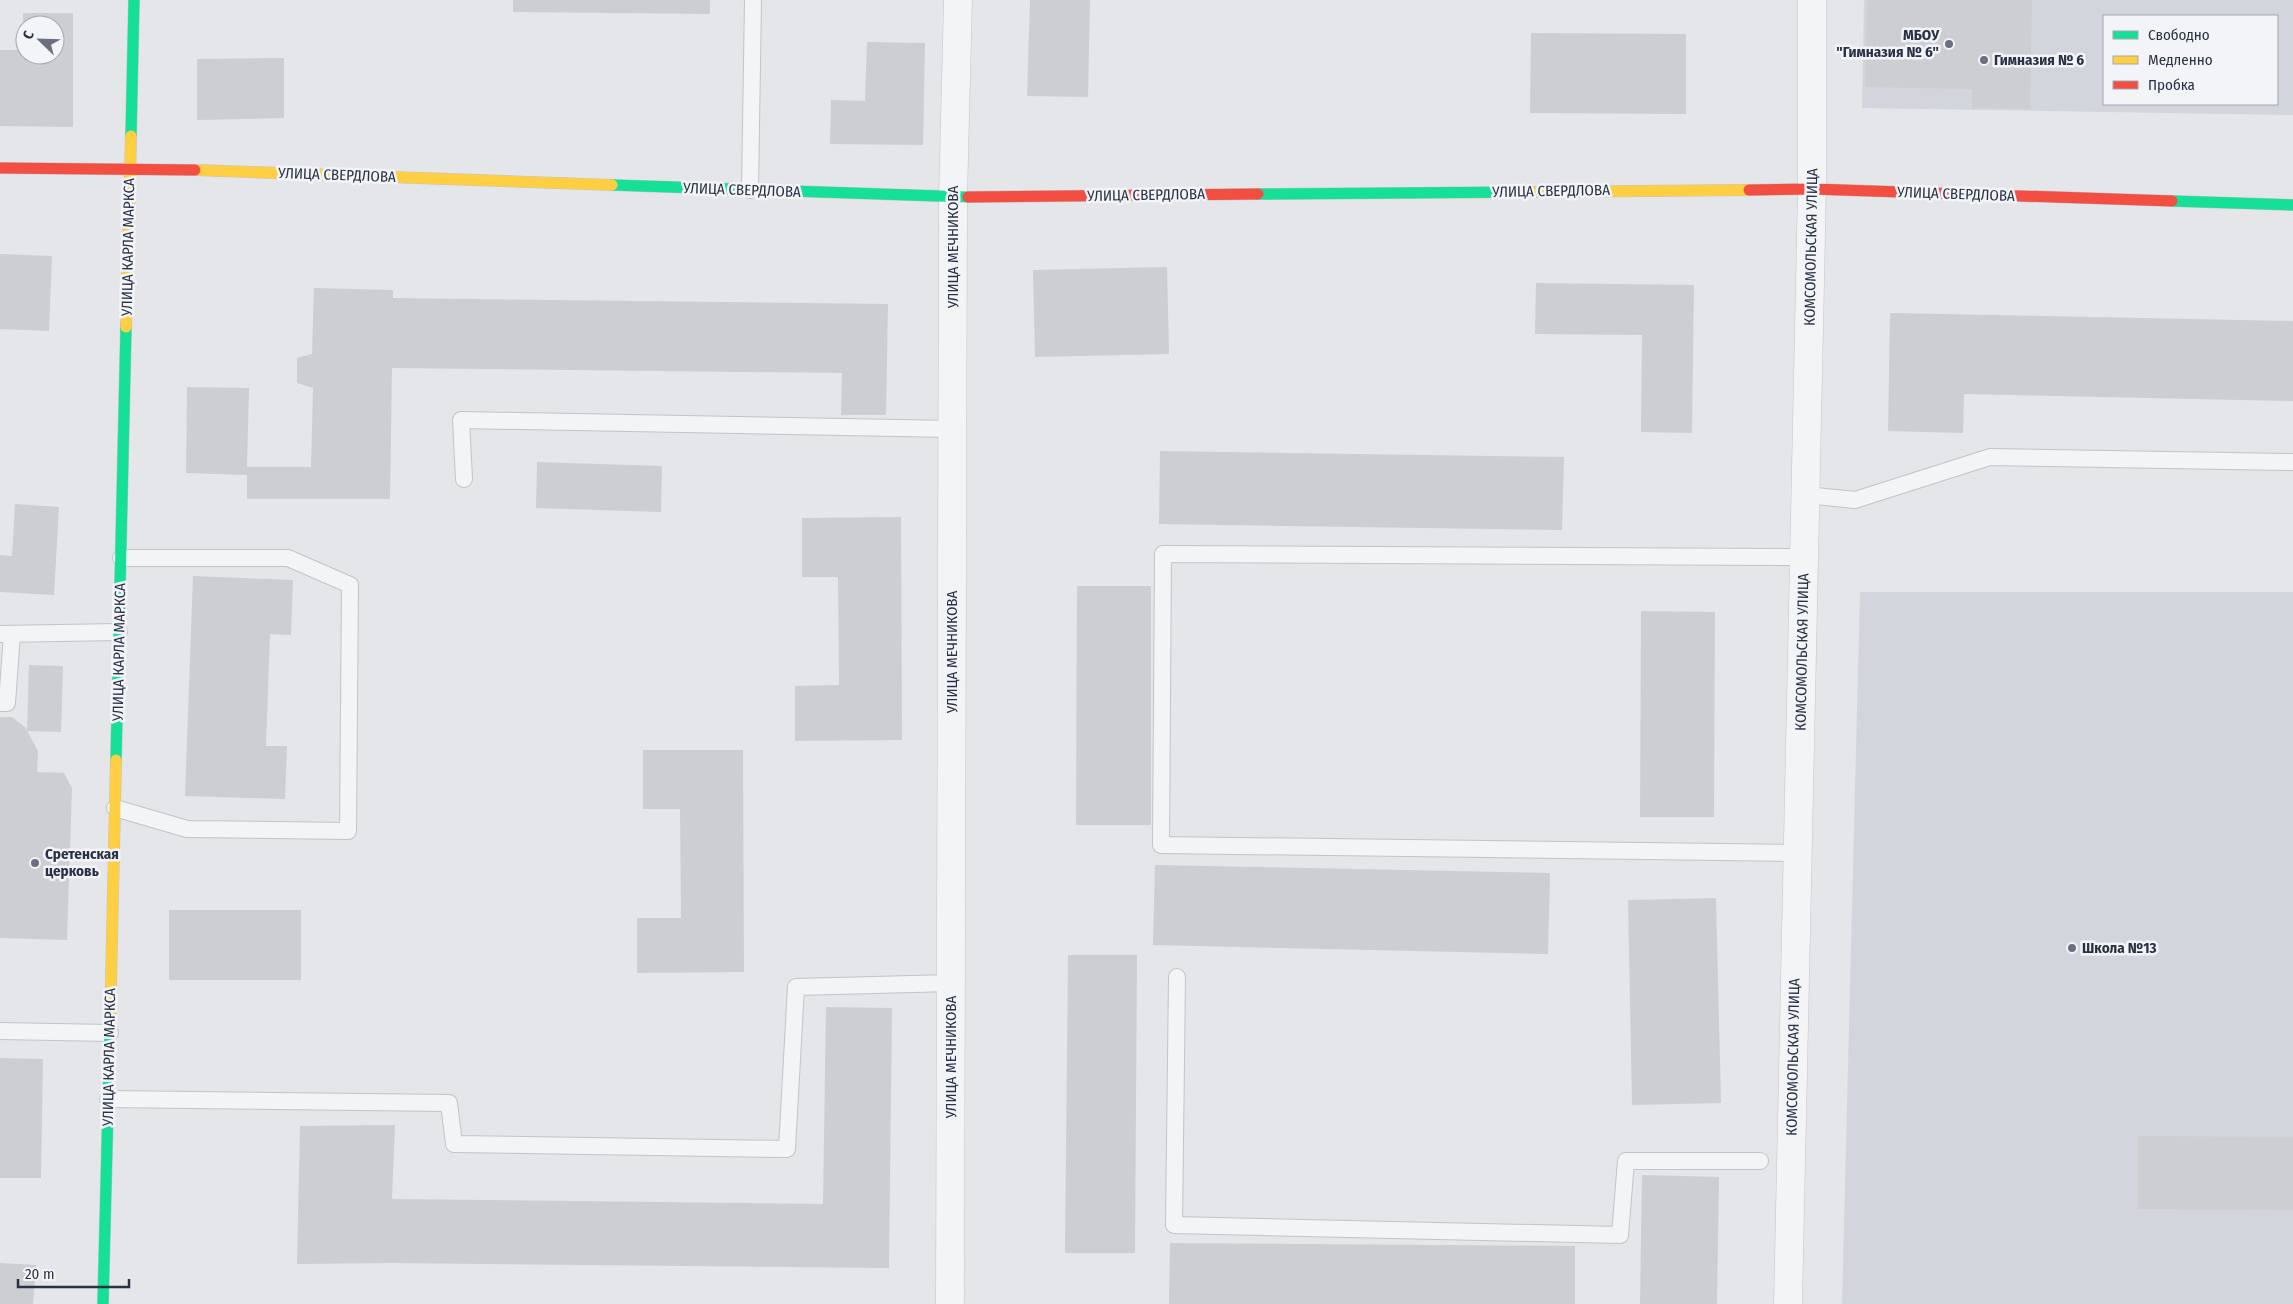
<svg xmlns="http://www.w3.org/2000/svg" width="2293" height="1304" font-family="'Fira Sans Condensed',sans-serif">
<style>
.built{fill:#d2d5dc;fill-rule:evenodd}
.building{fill:#ccced2;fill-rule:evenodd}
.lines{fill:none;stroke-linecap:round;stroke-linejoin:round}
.lane-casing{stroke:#c2c4c7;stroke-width:18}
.street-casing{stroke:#c2c4c7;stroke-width:29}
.fast-casing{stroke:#c2c4c7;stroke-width:12}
.slow-casing{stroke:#c2c4c7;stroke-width:12}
.jam-casing{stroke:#c2c4c7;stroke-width:12}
.lane{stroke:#f3f4f6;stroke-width:16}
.street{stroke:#f3f4f6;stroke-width:28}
.fast{stroke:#16e098;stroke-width:11}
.slow{stroke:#ffcf43;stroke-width:11}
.jam{stroke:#f24e42;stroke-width:11}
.poi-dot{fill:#6a707e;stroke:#f2f4f8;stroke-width:2}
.labels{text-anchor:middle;stroke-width:5;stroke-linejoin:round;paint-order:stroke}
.poi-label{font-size:15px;font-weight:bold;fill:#293144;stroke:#f2f4f8;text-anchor:start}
.street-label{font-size:15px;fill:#293144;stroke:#f2f4f8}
</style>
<rect width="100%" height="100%" fill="#e4e6e9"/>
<g class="built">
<path d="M1864,0H2293V115L1862,108ZM2104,16H2277V104H2104Z"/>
<polygon points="1860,592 2293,592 2293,1304 1842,1304"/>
</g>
<g class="building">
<polygon points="513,0 710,0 710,14 513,12"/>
<polygon points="1030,0 1090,0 1088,97 1027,96"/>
<polygon points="1867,0 2032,0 2030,109 1972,108 1972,89 1865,87"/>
<path d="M23,13H73V127L0,126V50H23ZM25,25H55V55H25Z"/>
<polygon points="1531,33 1686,34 1686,114 1530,113"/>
<polygon points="867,42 925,43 923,145 830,144 831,100 865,101"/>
<polygon points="284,58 284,118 197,120 197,59"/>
<polygon points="0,254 52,256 49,331 0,329"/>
<polygon points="1167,267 1169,354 1035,357 1033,270"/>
<polygon points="1536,283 1694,285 1692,433 1641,432 1642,335 1535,334"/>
<polygon points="314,288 393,290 393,298 888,304 886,415 841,415 842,373 392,368 390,499 247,499 247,475 186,473 187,387 249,388 247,467 311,467 313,388 297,383 297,358 312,354"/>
<polygon points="1890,313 2293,321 2293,401 1964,394 1963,433 1888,431"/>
<polygon points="1160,451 1564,457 1562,530 1159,524"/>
<polygon points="537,462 662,466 661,512 536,508"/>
<polygon points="15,504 59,507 54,595 0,592 0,555 12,556"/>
<polygon points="901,517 902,740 795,741 795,686 839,685 838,577 802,577 802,518"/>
<polygon points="193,576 293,580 291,635 270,634 266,746 287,746 285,799 185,796"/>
<polygon points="1077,586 1151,586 1151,825 1076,825"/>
<polygon points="1641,611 1715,612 1714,817 1640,817"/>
<polygon points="29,665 63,666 61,732 27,731"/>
<polygon points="0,717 12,717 25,727 38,751 37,772 64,773 72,788 67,940 0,938"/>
<polygon points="643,750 743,750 744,972 637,973 637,918 681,918 680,809 643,809"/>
<polygon points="1155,865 1550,873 1548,954 1153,945"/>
<polygon points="1716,898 1721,1103 1632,1105 1628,900"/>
<rect x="169" y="910" width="132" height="70"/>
<polygon points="1068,955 1137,955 1135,1253 1065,1253"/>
<polygon points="826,1007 892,1008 889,1268 391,1263 297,1264 300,1126 395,1125 392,1199 823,1204"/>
<polygon points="0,1058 43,1059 41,1178 0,1178"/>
<polygon points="2138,1136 2293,1137 2293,1210 2138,1209"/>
<polygon points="1642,1175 1719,1177 1717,1304 1640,1304"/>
<polygon points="1170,1243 1575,1246 1575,1304 1169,1304"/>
<polygon points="0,1263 36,1265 33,1304 0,1304"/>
</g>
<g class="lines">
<g class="lane-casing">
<g id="lane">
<polyline points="750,190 753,0"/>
<polyline points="464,479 461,420 952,429"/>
<polyline points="1806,495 1855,500 1990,457 2293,462"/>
<polyline points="0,634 119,632"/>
<polyline points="0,703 7,703 12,634"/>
<polyline points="115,808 187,829 348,831 350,585 288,558 121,558"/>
<polyline points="1798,853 1161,845 1163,554 1804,557"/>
<polyline points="1177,977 1174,1225 1620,1235 1626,1161 1760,1161"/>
<polyline points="0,1031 110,1033"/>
<polyline points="108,1099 449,1103 454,1144 787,1149 796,987 951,983"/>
</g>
</g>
<g class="street-casing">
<g id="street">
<polyline points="950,1304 953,197 958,0"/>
<polyline points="1788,1304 1812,189 1812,0"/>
</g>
</g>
<g class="fast-casing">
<g id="fast">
<polyline points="131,136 134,0"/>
<polyline points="612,185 968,197"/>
<polyline points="1258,194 1534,192"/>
<polyline points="2172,201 2293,205"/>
<polyline points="116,760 126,327"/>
<polyline points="103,1304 110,1027"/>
</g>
</g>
<g class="slow-casing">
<g id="slow">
<polyline points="195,170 612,185"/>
<polyline points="1534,192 1749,190"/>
<polyline points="126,327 131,136"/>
<polyline points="110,1027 116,760"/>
</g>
</g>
<g class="jam-casing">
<g id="jam">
<polyline points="0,168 195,170"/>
<polyline points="1749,190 1812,189 2172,201"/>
<polyline points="968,197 1258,194"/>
</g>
</g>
<use href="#lane" class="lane"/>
<use href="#street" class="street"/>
<use href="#fast" class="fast"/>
<use href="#slow" class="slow"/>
<use href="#jam" class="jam"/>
</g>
<g class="poi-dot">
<circle cx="1949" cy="44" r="5"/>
<circle cx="1984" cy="60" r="5"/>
<circle cx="35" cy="863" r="5"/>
<circle cx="2072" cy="948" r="5"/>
</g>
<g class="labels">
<g class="poi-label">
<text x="1939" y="40" text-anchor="end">МБОУ<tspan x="1939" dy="17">"Гимназия № 6"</tspan></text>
<text x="1994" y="65">Гимназия № 6</text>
<text x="45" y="859">Сретенская<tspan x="45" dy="17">церковь</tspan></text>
<text x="2082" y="953">Школа №13</text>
</g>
<g class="street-label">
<text transform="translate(337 175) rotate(2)" y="5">УЛИЦА СВЕРДЛОВА</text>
<text transform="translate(742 190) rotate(2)" y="5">УЛИЦА СВЕРДЛОВА</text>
<text transform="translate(1551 191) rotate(-1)" y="5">УЛИЦА СВЕРДЛОВА</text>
<text transform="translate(1956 194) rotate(2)" y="5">УЛИЦА СВЕРДЛОВА</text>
<text transform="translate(1146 195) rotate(-1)" y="5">УЛИЦА СВЕРДЛОВА</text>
<text transform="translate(128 247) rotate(-89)" y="5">УЛИЦА КАРЛА МАРКСА</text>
<text transform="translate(953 247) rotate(-90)" y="5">УЛИЦА МЕЧНИКОВА</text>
<text transform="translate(1811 247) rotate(-89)" y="5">КОМСОМОЛЬСКАЯ УЛИЦА</text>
<text transform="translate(119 652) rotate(-89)" y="5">УЛИЦА КАРЛА МАРКСА</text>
<text transform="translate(952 652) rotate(-90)" y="5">УЛИЦА МЕЧНИКОВА</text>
<text transform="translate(1802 652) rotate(-89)" y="5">КОМСОМОЛЬСКАЯ УЛИЦА</text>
<text transform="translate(109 1057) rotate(-89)" y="5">УЛИЦА КАРЛА МАРКСА</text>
<text transform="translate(951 1057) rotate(-90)" y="5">УЛИЦА МЕЧНИКОВА</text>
<text transform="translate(1793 1057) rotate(-89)" y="5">КОМСОМОЛЬСКАЯ УЛИЦА</text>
</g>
</g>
<rect x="2103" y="15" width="175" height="90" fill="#f2f4f8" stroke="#a2a6b0"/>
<rect x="2113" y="31" width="25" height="8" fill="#16e098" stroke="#a2a6b0"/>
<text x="2148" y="40" font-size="15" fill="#293144">Свободно</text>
<rect x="2113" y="56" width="25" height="8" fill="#ffcf43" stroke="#a2a6b0"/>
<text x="2148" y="65" font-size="15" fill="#293144">Медленно</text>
<rect x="2113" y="81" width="25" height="8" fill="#f24e42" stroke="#a2a6b0"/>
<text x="2148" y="90" font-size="15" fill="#293144">Пробка</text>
<g transform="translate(40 40) rotate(293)"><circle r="24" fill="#f2f4f8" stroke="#a2a6b0"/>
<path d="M0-4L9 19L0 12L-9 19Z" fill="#6a707e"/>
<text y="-8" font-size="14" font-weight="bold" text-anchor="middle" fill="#293144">С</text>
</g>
<path d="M18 1279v8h111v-8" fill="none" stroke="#293144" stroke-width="2.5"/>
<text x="25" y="1279" font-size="15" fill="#293144" stroke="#f2f4f8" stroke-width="4" paint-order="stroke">20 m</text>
</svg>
